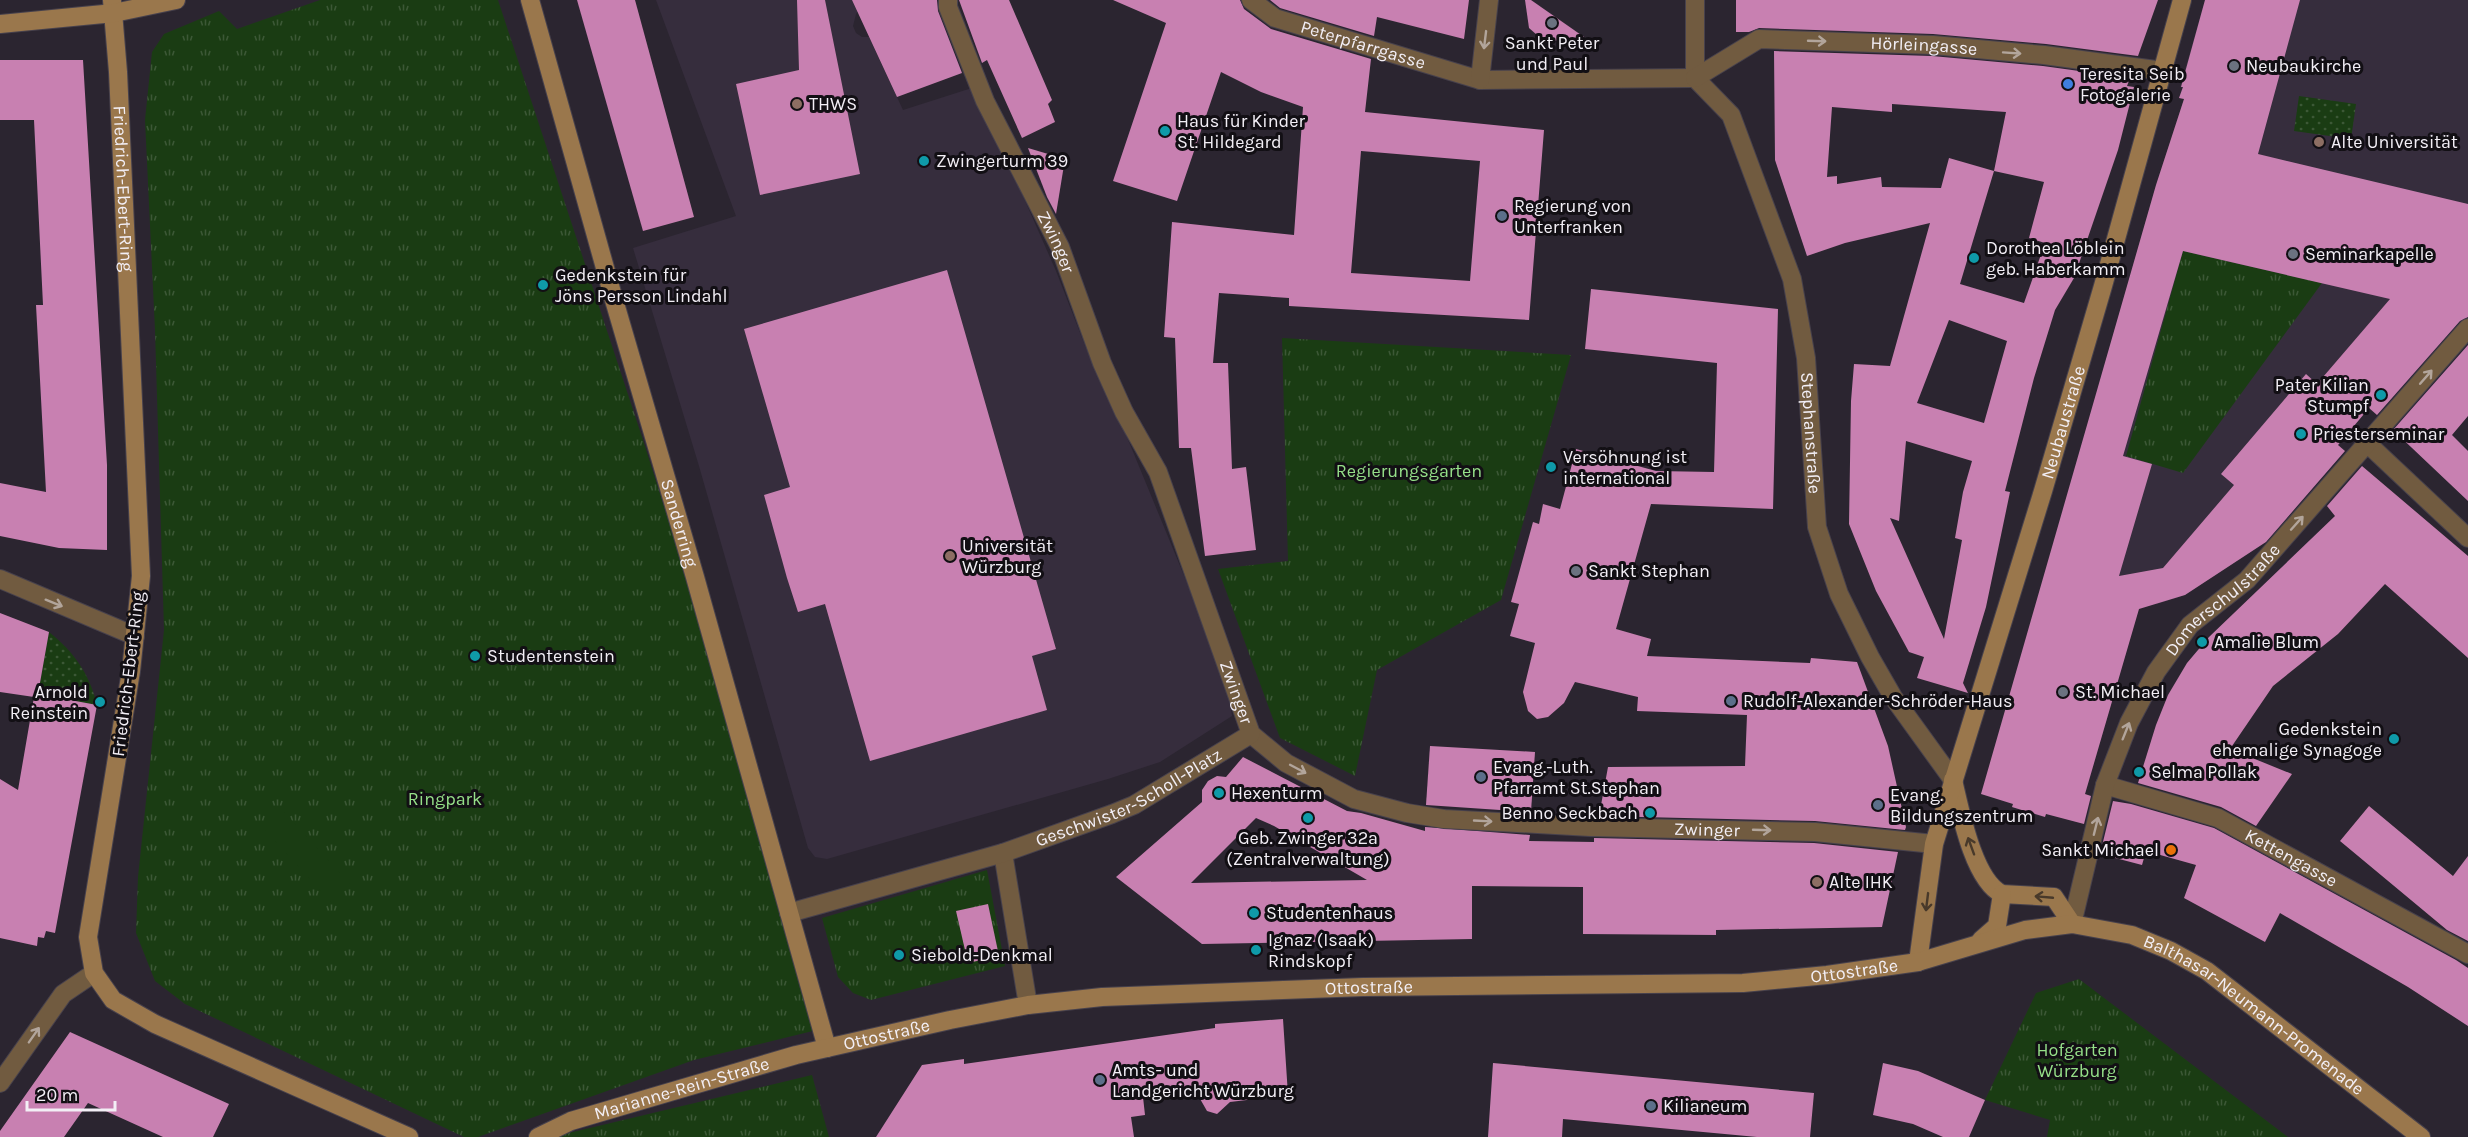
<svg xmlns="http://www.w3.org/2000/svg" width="2468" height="1137" font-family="Karla,sans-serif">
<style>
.built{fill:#362d3d}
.grass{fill:url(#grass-dots)}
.park{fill:url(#park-tufts)}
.garden{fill:#1a3c13}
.building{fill:#c880b1;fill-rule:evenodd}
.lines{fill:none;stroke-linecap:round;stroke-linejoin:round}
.street-casing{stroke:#47414c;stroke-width:20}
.secondary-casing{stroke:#47414c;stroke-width:20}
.street{stroke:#715b40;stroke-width:18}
.secondary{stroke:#9a774c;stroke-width:18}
.oneway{stroke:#b2a59b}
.oneway2{stroke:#48392a}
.worship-dot{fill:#6b7280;stroke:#120f14;stroke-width:2}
.shop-dot{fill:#3f7fe0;stroke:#120f14;stroke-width:2}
.education-dot{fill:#8d6e63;stroke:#120f14;stroke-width:2}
.culture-dot{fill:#0f9aa8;stroke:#120f14;stroke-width:2}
.service-dot{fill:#5c6f8a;stroke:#120f14;stroke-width:2}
.food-dot{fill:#e8710a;stroke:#120f14;stroke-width:2}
.labels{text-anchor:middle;stroke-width:6;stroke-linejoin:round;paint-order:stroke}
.poi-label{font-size:18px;fill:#f3eff6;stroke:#120f14;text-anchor:start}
.street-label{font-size:18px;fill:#f3eff6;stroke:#120f14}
.park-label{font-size:18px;fill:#96e089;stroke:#120f14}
</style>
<defs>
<pattern id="grass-dots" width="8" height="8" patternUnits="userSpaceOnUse" patternTransform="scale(1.5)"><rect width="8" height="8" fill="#1a3c13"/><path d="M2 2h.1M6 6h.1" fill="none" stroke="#3c5836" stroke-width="1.8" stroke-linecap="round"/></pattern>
<pattern id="park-tufts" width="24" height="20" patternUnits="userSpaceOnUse" patternTransform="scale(1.5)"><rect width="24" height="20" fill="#1a3c13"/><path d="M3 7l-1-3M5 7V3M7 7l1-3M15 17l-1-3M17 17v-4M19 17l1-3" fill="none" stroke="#3c5836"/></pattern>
</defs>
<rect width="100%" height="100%" fill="#2b2530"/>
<g class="built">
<polygon points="656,0 867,0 856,14 853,26 856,33 862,37 869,37 903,110 975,87 1056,271 1086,348 1093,365 1101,374 1227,680 1232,716 1160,762 1108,779 827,859 815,857 808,848 699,466 633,248 736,216"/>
<polygon points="2205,0 2468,0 2468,296 2366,412 2244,556 2185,595 2157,604 2143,594 2077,822 2046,813 2045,817 2035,815 2037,809 2023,804 2021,810 2012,807 2013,803 1995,798 2033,616 2156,185 2184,99 2179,98 2182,88 2180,87"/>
</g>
<g class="grass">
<polygon points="2299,96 2356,104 2351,139 2294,131"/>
<path d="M49,632C74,652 89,673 97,705L38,694Z"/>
</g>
<g class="park">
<polygon points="320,0 498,0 643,440 829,1027 694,1060 478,1137 464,1137 185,1004 155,981 136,933 138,877 164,630 155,330 145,120 152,52 164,34 219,11 237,29"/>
<polygon points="2183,251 2322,283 2183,473 2126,456"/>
<polygon points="1282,338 1571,355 1501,600 1377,670 1355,776 1280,738 1218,569 1288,561"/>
<polygon points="987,870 1005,966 871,1000 853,993 838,977 822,918"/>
<polygon points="2079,979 2288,1137 2047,1137 2050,1120 1985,1100 2036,993"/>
<polygon points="812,1075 829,1137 552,1137"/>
</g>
<polygon class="garden" points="284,812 350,884 331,902 265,830"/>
<g class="building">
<polygon points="577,0 635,0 694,217 643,231"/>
<polygon points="797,0 825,0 860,174 760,195 736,84 799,70"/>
<polygon points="852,0 937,0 938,11 962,73 897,97"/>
<polygon points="959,0 1009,0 1052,100 1048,104 1055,122 1022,138 987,60 982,63"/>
<path d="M1113,0H1240L1244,9L1271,29L1371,59L1365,112L1544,130L1529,320L1289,306V298L1219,293L1213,363H1228L1232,469L1246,467L1256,550L1205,556L1191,448H1179L1175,338L1164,337L1172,222L1294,235L1303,107L1261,92L1221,72L1177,201L1113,181L1166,23ZM1361,151L1480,161L1470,281L1351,273Z"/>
<polygon points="1270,0 1469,0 1464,39 1377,17 1374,36 1280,8"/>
<polygon points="1525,0 1531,0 1584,37 1545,42 1529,28"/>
<polygon points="1736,0 2158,0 2138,56 2046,44 1933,34 1759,28 1749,32 1736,32"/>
<path d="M2205,0H2300L2258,154L2468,204V317L2460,321L2377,415L2369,408L2338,445L2345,451L2266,542L2185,595L2139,609L2085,794L2091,796L2084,824L2046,814L2045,817L2012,807L2013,804L1981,794L2156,185L2184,99L2179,98L2183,87H2181ZM2183,251L2390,299L2317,384L2306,374L2221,474L2234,485L2163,568L2119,576L2152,464L2123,456Z"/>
<path d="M1774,51L1932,56L2043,66L2130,78L2127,86L2134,87L2118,150L2074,278L2055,310L2034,378L2005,491L2010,492L1986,607L1963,683L1968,693L1917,678L1924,657L1909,652L1876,591L1849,524L1851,401L1854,364L1890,366L1930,223L1845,243L1807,256L1775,160ZM1892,104L2006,112L1994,171L1949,158L1941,188L1882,187L1881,177L1837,184V176L1827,177L1832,107L1892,112ZM1994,171L2044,182L2029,238L2045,243L2024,303L1960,284ZM1949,320L2007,341L1984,423L1917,403ZM1906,441L1972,461L1963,492L1955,538L1962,540L1944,639L1890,518L1899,521Z"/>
<polygon points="0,60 83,60 107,465 107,550 59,548 0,536 0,483 46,492 36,305 43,305 34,120 0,120"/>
<polygon points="1028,148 1065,159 1056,214 1047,197"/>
<polygon points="947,270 1056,649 1032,656 1047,710 870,761 825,604 798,612 787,578 764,495 790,487 744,329"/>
<polygon points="1591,289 1778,309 1773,509 1651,504 1616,629 1651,639 1647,656 1810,663 1811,658 1857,662 1888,746 1906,827 1905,830 1815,821 1599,816 1608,767 1745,766 1747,715 1637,711 1638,697 1575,682 1564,703 1548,717 1537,719 1528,711 1523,692 1535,643 1510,636 1519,604 1511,602 1533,522 1539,524 1543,504 1560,509 1576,449 1656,471 1714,472 1717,363 1585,349"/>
<polygon points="2468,345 2468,416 2452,435 2468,451 2468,501 2393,430"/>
<polygon points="2362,466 2468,556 2468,658 2385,584 2338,634 2273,686 2230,749 2292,774 2256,826 2221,807 2138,783 2156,725 2168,695 2187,663 2209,637 2335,516 2327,506"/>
<polygon points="0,613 49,632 38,694 97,705 55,933 46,931 44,938 38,937 37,946 0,938 0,779 18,790 34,697 0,692"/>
<polygon points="1430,746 1535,752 1531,812 1426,805"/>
<path d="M1243,757L1347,811L1361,813L1425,831V827L1530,835L1529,841L1594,842V838L1814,843L1898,852L1882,927L1716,930V935L1583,934V887L1472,886V939L1202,944L1116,877L1202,802V790L1208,781L1217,776L1226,777ZM1256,818L1274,826L1367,880L1191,883Z"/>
<polygon points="2113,801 2131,804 2214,828 2456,960 2468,968 2468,1026 2408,987 2280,913 2265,942 2184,898 2196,865 2146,851 2142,865 2100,854"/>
<polygon points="2369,806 2453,876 2468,856 2468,941 2447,930 2340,841"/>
<polygon points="988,904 999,956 968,963 956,911"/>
<polygon points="1283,1019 1288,1095 1230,1102 1217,1114 1207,1111 1195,1090 1143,1097 1145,1115 1131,1117 1134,1137 876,1137 922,1065 964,1059 964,1064 1215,1028 1215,1024"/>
<polygon points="70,1032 229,1104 213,1137 163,1137 88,1103 64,1137 0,1137 0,1131"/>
<polygon points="1493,1063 1814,1093 1810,1137 1757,1137 1563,1119 1562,1137 1488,1137"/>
<polygon points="1883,1063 1918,1071 1985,1100 1969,1137 1943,1137 1913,1124 1873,1115"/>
</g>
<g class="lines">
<g class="street-casing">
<g id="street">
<path id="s1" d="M948,0V7L985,101L1060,247L1102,363L1124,412L1158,472L1251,734L1286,763L1354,799L1407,813L1444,819L1591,827L1815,832L1934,844"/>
<path id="s2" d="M1251,0L1275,18L1480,80L1695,78"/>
<polyline points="1695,0 1695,78"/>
<path id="s3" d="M1695,78L1731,115L1792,279L1806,358L1817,527L1839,594L1870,657L1893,697L1953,780"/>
<path id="s4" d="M1695,78L1759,39L1933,45L2044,55L2163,71"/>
<polyline points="1480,80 1489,0"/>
<polyline points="2368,444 2468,538"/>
<polyline points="0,579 135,636"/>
<path id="s5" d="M2105,785L2218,818L2468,954"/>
<polyline points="1003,853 1028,1005"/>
<path id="s6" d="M789,913L1003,853L1112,814L1134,805L1251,734"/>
<path id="s7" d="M2072,924L2105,785L2129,723L2156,672L2190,625L2247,580L2468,328"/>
<polyline points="0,1083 63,994 94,973"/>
</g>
</g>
<g class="secondary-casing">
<g id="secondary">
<path id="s8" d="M112,0L118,72L141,576L131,671L88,937L94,973L113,1000L155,1024L409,1137"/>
<path id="s9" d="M530,0L614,300L695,577L827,1048"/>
<polyline points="0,24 114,13 176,0"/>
<path d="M1953,780C1960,809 1973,880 2002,894L2054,897L2072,924"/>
<polyline points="1981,940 1997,926 2002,894"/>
<path id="s10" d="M1918,962L1934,844L2043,491L2103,286L2182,0"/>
<path id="s11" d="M538,1137L571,1121L796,1055L950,1020L1028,1005L1102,997L1363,987L1743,983L1827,975L1918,962L2025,930L2072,924L2132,935L2171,951L2207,971L2421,1137"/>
</g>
</g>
<use href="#street" class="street"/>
<use href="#secondary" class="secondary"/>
</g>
<defs><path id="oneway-shaft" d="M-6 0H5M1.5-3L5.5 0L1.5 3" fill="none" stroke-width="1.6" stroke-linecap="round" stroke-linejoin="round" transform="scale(1.5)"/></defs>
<g class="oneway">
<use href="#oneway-shaft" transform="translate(1485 40) rotate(97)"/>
<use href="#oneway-shaft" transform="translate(1817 41) rotate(2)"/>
<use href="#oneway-shaft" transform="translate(2012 53) rotate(4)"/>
<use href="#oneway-shaft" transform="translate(2426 377) rotate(-49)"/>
<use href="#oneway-shaft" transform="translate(2297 523) rotate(-48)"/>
<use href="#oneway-shaft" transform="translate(54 603) rotate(22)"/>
<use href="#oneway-shaft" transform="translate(2126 731) rotate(-68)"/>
<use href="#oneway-shaft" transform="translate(1298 769) rotate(28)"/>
<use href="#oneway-shaft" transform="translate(1483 821) rotate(3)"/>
<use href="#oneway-shaft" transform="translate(2096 826) rotate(-76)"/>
<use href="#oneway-shaft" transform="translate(1762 830) rotate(2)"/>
<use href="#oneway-shaft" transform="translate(34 1035) rotate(-55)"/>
</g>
<g class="oneway2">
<use href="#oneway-shaft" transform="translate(1971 846) rotate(-110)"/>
<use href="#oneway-shaft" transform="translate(2044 897) rotate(-175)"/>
<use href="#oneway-shaft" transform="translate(1927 902) rotate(97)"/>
</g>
<g class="worship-dot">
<circle cx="1552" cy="23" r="6"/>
<circle cx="2234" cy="66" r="6"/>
<circle cx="2293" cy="254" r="6"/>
<circle cx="1576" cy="571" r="6"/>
<circle cx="2063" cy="692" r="6"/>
</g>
<circle class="shop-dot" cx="2068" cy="84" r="6"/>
<g class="education-dot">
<circle cx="797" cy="104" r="6"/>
<circle cx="2319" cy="142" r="6"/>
<circle cx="950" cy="556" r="6"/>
<circle cx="1817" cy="882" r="6"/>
</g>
<g class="culture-dot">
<circle cx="1165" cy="131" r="6"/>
<circle cx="924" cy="161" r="6"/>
<circle cx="1974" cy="258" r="6"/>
<circle cx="543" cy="285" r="6"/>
<circle cx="2381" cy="395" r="6"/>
<circle cx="2301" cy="434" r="6"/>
<circle cx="1551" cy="467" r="6"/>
<circle cx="2202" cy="642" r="6"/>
<circle cx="475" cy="656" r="6"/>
<circle cx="100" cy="702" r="6"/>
<circle cx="2394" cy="739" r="6"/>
<circle cx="2139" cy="772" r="6"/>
<circle cx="1219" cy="793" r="6"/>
<circle cx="1650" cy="813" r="6"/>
<circle cx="1308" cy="818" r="6"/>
<circle cx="1254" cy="913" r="6"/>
<circle cx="1256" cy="950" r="6"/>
<circle cx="899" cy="955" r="6"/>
</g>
<g class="service-dot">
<circle cx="1502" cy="216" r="6"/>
<circle cx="1731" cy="701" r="6"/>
<circle cx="1481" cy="777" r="6"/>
<circle cx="1878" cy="805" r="6"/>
<circle cx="1100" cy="1080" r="6"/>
<circle cx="1651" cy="1106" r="6"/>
</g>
<circle class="food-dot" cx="2171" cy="850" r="6"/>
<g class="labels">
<g class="poi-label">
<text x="1552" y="49" text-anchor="middle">Sankt Peter<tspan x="1552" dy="21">und Paul</tspan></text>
<text x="2246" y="72">Neubaukirche</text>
<text x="2080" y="80">Teresita Seib<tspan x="2080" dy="21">Fotogalerie</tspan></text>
<text x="809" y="110">THWS</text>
<text x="1177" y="127">Haus für Kinder<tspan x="1177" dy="21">St. Hildegard</tspan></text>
<text x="2331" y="148">Alte Universität</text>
<text x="936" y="167">Zwingerturm 39</text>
<text x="1514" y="212">Regierung von<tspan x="1514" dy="21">Unterfranken</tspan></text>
<text x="1986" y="254">Dorothea Löblein<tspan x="1986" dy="21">geb. Haberkamm</tspan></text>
<text x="2305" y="260">Seminarkapelle</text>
<text x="555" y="281">Gedenkstein für<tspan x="555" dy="21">Jöns Persson Lindahl</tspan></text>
<text x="2369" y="391" text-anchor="end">Pater Kilian<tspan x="2369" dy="21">Stumpf</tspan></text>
<text x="2313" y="440">Priesterseminar</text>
<text x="1563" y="463">Versöhnung ist<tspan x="1563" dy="21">international</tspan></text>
<text x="962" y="552">Universität<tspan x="962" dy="21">Würzburg</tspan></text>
<text x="1588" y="577">Sankt Stephan</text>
<text x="2214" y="648">Amalie Blum</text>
<text x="487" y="662">Studentenstein</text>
<text x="88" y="698" text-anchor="end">Arnold<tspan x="88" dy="21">Reinstein</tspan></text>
<text x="2075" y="698">St. Michael</text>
<text x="1743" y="707">Rudolf-Alexander-Schröder-Haus</text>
<text x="2382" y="735" text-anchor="end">Gedenkstein<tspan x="2382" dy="21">ehemalige Synagoge</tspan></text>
<text x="1493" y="773">Evang.-Luth.<tspan x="1493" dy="21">Pfarramt St.Stephan</tspan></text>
<text x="2151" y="778">Selma Pollak</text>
<text x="1231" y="799">Hexenturm</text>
<text x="1890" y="801">Evang.<tspan x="1890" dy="21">Bildungszentrum</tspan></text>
<text x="1638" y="819" text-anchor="end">Benno Seckbach</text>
<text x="1308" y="844" text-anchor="middle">Geb. Zwinger 32a<tspan x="1308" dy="21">(Zentralverwaltung)</tspan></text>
<text x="2159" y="856" text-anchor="end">Sankt Michael</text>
<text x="1829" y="888">Alte IHK</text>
<text x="1266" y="919">Studentenhaus</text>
<text x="1268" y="946">Ignaz (Isaak)<tspan x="1268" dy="21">Rindskopf</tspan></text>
<text x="911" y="961">Siebold-Denkmal</text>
<text x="1112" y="1076">Amts- und<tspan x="1112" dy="21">Landgericht Würzburg</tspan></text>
<text x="1663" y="1112">Kilianeum</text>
</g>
<g class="street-label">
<text dy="6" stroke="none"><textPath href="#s2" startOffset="122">Peterpfarrgasse</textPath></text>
<text dy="6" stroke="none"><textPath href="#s4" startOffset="240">Hörleingasse</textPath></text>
<text dy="6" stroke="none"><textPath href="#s8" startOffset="189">Friedrich-Ebert-Ring</textPath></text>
<text dy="6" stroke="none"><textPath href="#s1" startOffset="266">Zwinger</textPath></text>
<text dy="6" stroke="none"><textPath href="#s10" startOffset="560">Neubaustraße</textPath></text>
<text dy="6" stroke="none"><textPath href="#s3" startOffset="382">Stephanstraße</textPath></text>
<text dy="6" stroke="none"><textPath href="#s9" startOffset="544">Sanderring</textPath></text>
<text dy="6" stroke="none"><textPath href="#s7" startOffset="366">Domerschulstraße</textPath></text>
<text transform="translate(128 674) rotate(-83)" y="6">Friedrich-Ebert-Ring</text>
<text dy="6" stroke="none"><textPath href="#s1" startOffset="752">Zwinger</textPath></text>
<text dy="6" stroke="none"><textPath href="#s6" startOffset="360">Geschwister-Scholl-Platz</textPath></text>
<text dy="6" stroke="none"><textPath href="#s1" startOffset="1274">Zwinger</textPath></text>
<text dy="6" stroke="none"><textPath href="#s5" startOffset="201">Kettengasse</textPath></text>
<text dy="6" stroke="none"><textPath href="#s11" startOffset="1336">Ottostraße</textPath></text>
<text dy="6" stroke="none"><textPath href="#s11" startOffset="850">Ottostraße</textPath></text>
<text dy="6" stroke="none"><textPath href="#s11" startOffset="1767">Balthasar-Neumann-Promenade</textPath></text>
<text dy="6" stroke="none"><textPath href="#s11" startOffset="364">Ottostraße</textPath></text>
<text dy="6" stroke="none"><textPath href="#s11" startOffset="152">Marianne-Rein-Straße</textPath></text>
</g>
<g class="park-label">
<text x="1409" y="477">Regierungsgarten</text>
<text x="445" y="805">Ringpark</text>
<text x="2077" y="1056">Hofgarten<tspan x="2077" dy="21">Würzburg</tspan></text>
</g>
</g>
<path d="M27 1101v9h88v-9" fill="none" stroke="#f3eff6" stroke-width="3"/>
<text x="36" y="1101" font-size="18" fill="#f3eff6" stroke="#120f14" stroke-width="4.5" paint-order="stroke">20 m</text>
</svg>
